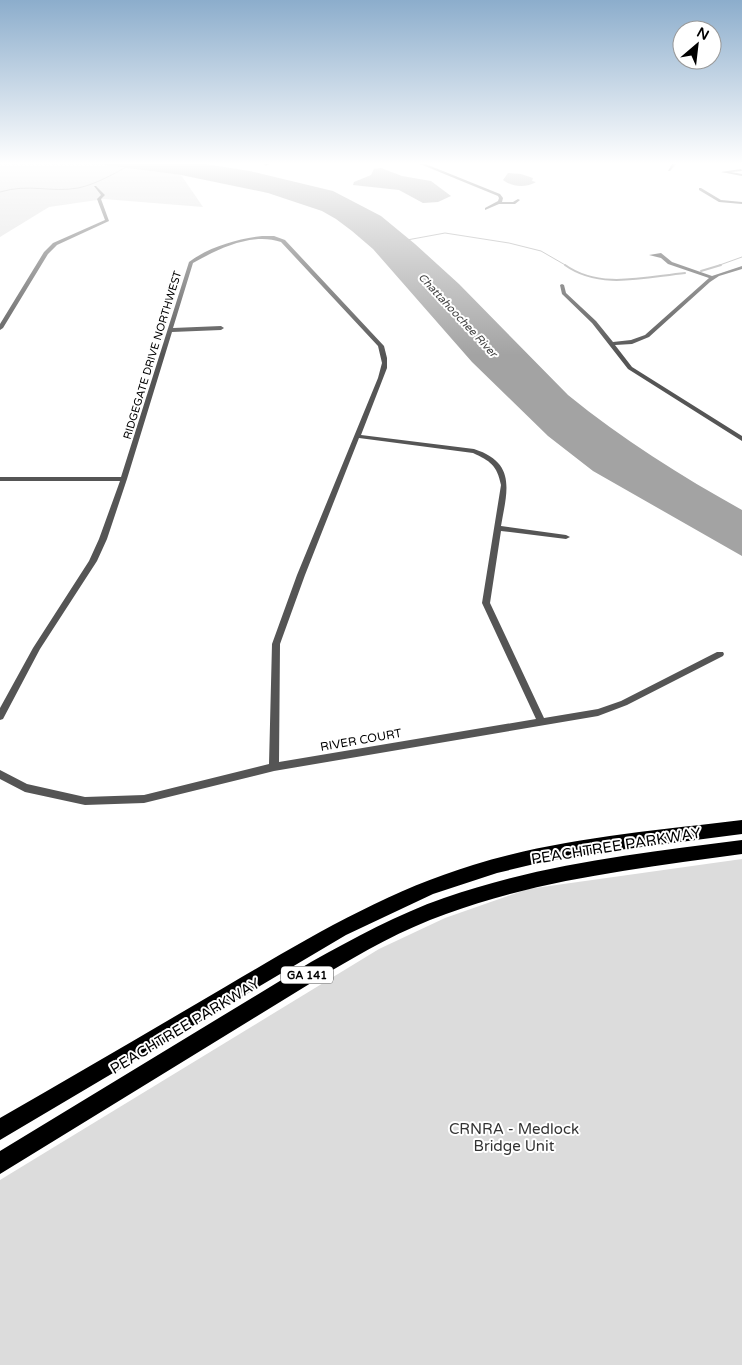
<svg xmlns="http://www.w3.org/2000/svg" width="742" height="1365" font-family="'Varela Round',sans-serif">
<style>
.green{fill:#dcdcdc}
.water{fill:#a3a3a3}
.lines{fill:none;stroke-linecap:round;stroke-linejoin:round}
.stream-far1{stroke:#a3a3a3;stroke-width:1}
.stream{stroke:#a3a3a3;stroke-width:2}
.minor{fill:#555;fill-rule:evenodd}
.trunk{fill:#000;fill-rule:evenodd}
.labels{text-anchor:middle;stroke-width:4;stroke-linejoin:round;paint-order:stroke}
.far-water-label{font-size:11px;font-style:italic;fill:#444;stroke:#fff}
.far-street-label{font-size:11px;fill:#000;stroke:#fff}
.shield{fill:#fff;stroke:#4c4c4c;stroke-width:1}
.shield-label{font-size:11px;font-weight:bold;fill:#000}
.street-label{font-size:12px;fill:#000;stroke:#fff}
.near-street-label{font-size:15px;fill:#000;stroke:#fff}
.near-park-label{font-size:15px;fill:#333;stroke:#fff}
</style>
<rect width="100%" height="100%" fill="#fff"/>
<g class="green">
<polygon points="0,164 97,164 181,175 203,207 104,199 49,207 0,237"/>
<polygon points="742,859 742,1365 0,1365 0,1180 379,949 445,918 528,889"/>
</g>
<g class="water">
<path d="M97,164H205L250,171L333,191L381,216L415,244L459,284L568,395C622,439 681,476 742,510V556L593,471L548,436L472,362L373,249L352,231L336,219L322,211L268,193L181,175Z"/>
<polygon points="381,168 402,176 431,181 451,196 438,202 423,203 399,190 353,185 354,182 371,175 374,169"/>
<path d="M508,173L521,174L533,178L532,181L536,182C526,188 512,187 503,180Z"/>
</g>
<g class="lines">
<g class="stream-far1">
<path d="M0,192C29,183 51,193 78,188C97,184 115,173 132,164"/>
<polyline points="407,240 445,233 509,243 541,251 567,266"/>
<polyline points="717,266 742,257"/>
</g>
<g class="stream">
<path d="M565,265C600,290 645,277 685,273"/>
<polyline points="701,271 721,265"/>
</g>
<g class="minor">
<polygon points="265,164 269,164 266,166 264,165"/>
<polygon points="420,164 425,164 433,167 500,194 503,198 502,202 513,202 518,199 520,200 515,204 499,204 485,210 485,208 498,201 499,198 498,196"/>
<polygon points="672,164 676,164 670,171 668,171"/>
<polygon points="741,169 742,171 731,172 742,174 742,176 721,172"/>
<polygon points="94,186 96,186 105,195 101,199 109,221 57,245 48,254 3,328 0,330 0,324 44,252 53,243 105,220 97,199 101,195"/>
<polygon points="699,188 701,188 721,200 742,202 742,204 719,202 699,190"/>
<path d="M262,236H274L285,240L384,346L387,358V368L361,435L474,449C517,463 507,491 501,526L566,535L570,537L566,539L501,531L490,603L544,718L598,709L621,701L717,652H723L724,654L723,656L627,705L598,716L274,771L144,803L85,805L25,792L0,779V770L27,784L85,797L144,795L269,764L272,644L297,575L378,378L382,363L378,346L281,242C252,232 218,249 193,263L173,328L221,326L224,328L221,330L172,332L127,479L107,539L97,561L40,649L3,719L0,720V708L33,648L89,561L99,539L120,481H0V477H121L189,262C209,247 237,239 262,236ZM359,438L473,453C490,461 497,465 501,485L482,603L536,719L279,762L280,644L305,575Z"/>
<polygon points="661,253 672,262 712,276 742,266 742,269 719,276 710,282 649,337 632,344 615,345 632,367 742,436 742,441 628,369 592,323 562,294 560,285 562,284 564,285 566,293 596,321 613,342 631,340 645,335 709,278 668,264 661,258 649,255"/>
</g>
<g class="trunk">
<path d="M742,820V834L603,852L547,861L497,873L433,894L346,935L0,1140V1118C75,1075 150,1031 225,987C305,940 384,892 473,865C560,838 652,831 742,820Z"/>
<path d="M742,840V854C642,868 541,879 446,914C403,929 363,952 324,975L0,1174V1151L311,962C354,938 398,914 444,898C540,864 642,853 742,840Z"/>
</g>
</g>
<linearGradient id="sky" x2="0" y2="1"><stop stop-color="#8cadcc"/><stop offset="0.46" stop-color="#fff"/><stop offset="1" stop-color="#fff" stop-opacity="0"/></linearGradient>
<rect width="742" height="355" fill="url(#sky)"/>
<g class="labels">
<g class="far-water-label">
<text transform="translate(458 315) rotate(47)" y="4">Chattahoochee River</text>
</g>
<g class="far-street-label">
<text transform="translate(152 355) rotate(-73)" y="4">RIDGEGATE DRIVE NORTHWEST</text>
</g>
<rect class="shield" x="281" y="966.5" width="52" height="17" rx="4"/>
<g class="shield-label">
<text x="307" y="979">GA 141</text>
</g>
<g class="street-label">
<text transform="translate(361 740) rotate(-10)" y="4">RIVER COURT</text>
</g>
<g class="near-street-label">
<text transform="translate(616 846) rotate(-9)" y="5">PEACHTREE PARKWAY</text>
<text transform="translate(185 1026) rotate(-31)" y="5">PEACHTREE PARKWAY</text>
</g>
<g class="near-park-label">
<text x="514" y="1134">CRNRA - Medlock<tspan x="514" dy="17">Bridge Unit</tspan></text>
</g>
</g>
<g transform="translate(697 45) rotate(28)"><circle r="24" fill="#ffffff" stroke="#999999"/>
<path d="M0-4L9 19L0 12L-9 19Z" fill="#000000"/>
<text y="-8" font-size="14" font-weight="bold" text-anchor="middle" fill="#000000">N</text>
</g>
</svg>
